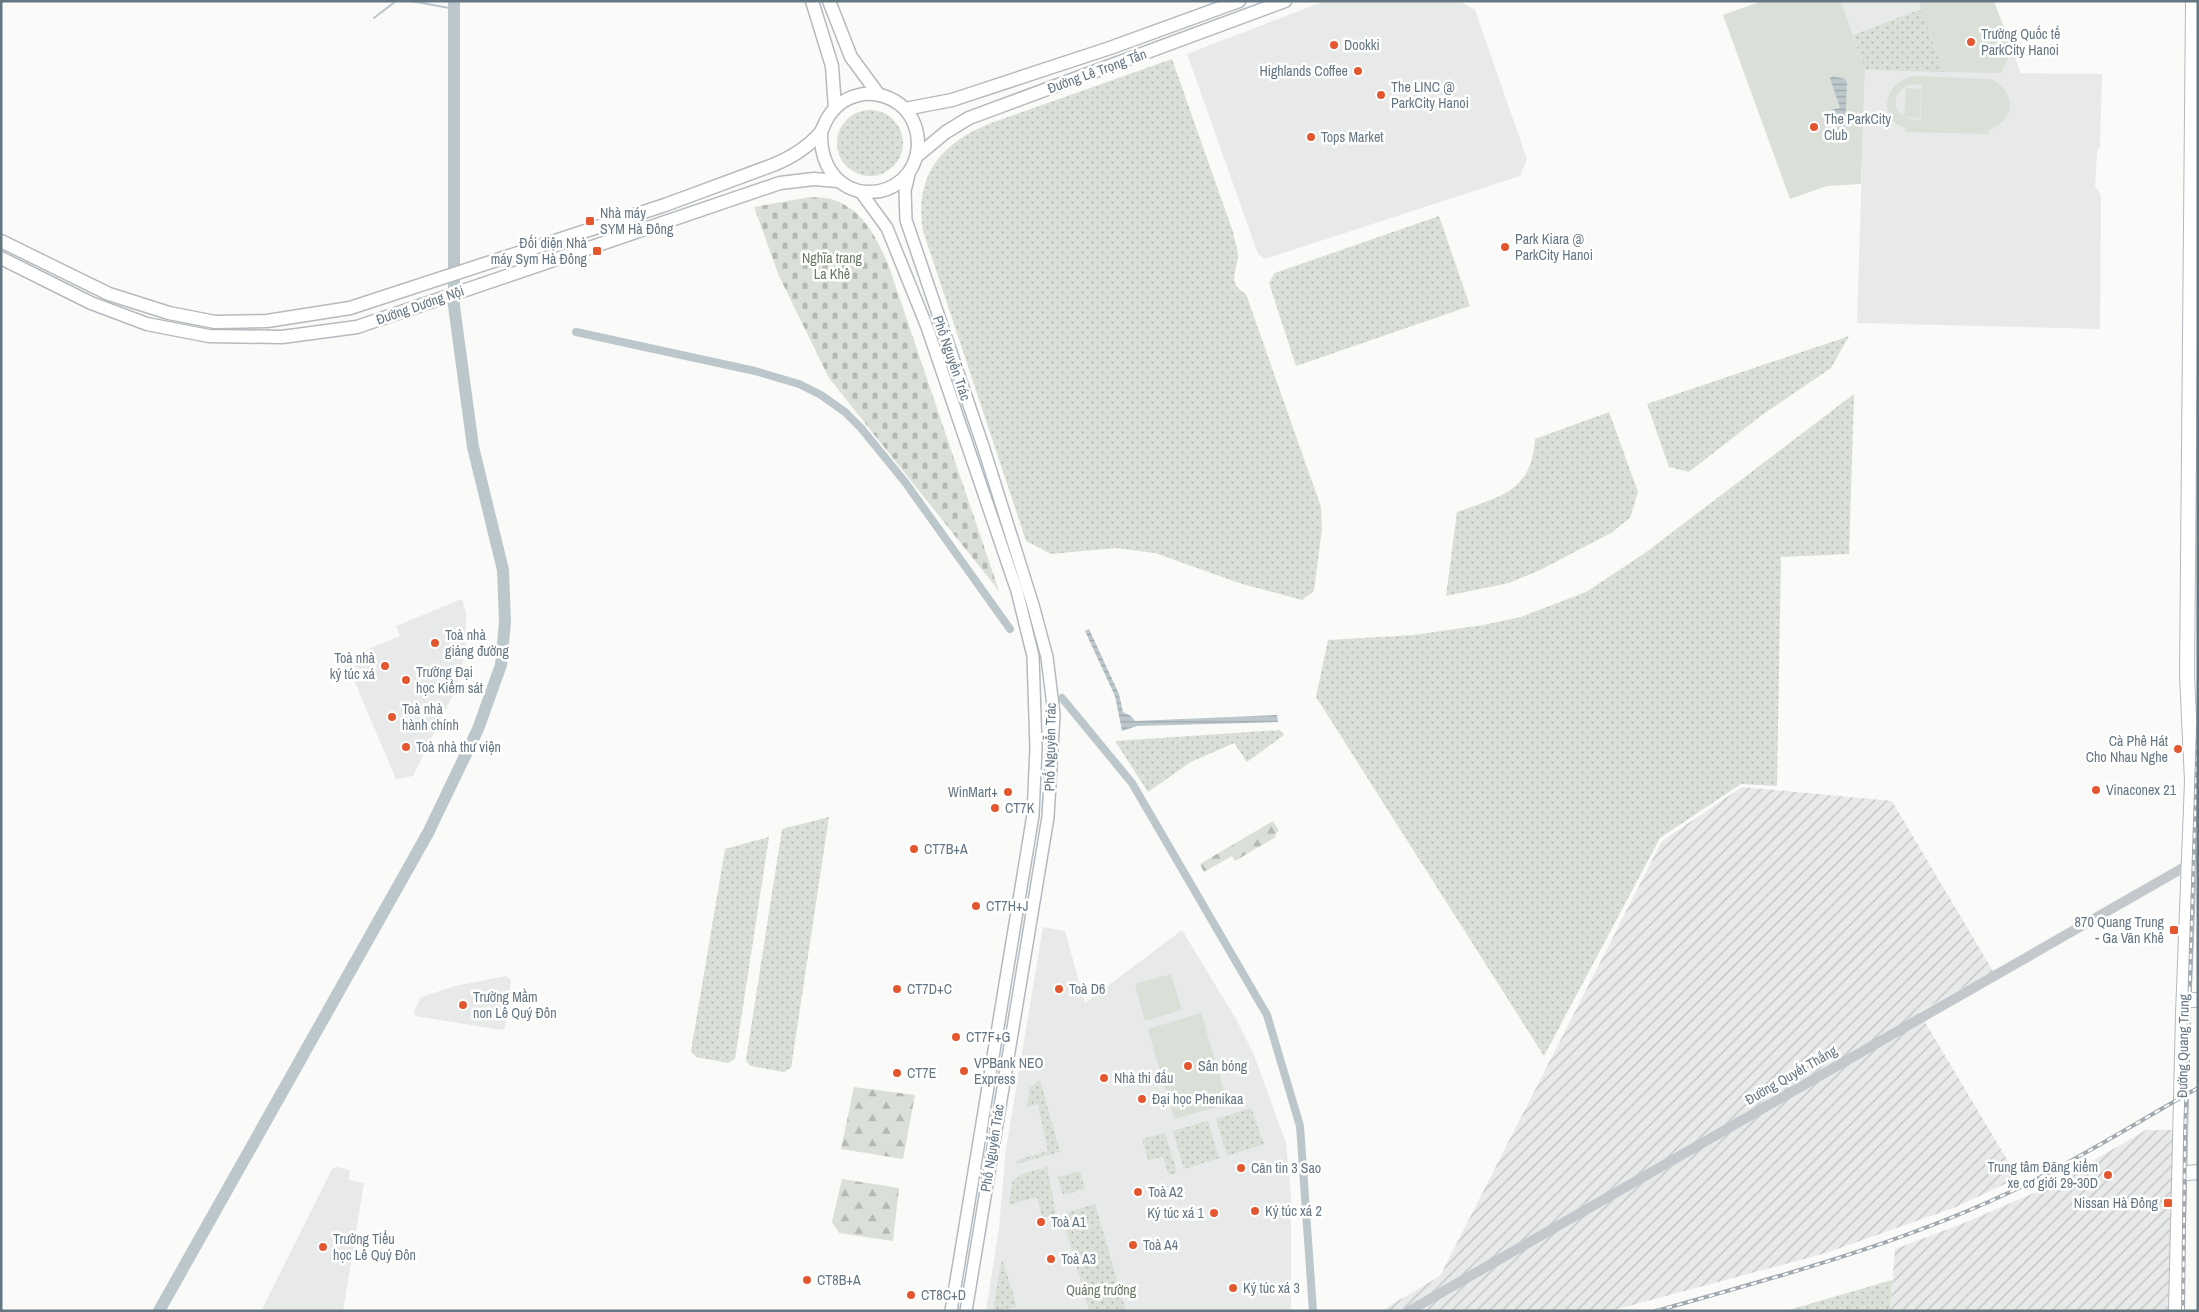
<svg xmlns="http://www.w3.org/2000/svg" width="2199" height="1312" font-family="'Archivo Narrow',sans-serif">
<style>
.built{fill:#e8e9e9}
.industrial{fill:url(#industrial-furrows)}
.grass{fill:url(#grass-dots)}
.forest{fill:url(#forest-firs)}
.cemetery{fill:url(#cemetery-stones)}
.pitch{fill:#dadfd7;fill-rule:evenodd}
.water{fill:url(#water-rules)}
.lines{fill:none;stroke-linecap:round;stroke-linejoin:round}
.stream{stroke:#bbc7cb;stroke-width:2}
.canal{stroke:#bbc7cb;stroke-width:8}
.river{stroke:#bbc7cb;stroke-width:12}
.secondary-casing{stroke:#b3babf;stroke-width:14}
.primary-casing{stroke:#b5babe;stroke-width:15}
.trunk-casing{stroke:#b4b9bd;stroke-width:16}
.tertiary{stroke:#c3c8cc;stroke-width:10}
.secondary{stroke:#fff;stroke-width:11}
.primary{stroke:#fff;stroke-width:12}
.trunk{stroke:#fff;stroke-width:14}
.rail-casing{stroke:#a2aab0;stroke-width:4}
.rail{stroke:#fff;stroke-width:2;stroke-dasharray:5.5;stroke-linecap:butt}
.poi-dot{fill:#e4572e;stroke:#fff;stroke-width:2}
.labels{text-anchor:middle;stroke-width:5;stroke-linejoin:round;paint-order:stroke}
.poi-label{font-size:14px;fill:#657683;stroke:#fff;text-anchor:start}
.street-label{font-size:14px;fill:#657683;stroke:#fff}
.park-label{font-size:14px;fill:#687a64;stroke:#fff}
</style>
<defs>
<pattern id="industrial-furrows" width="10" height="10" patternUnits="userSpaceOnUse" patternTransform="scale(1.25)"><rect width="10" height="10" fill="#e8e9e9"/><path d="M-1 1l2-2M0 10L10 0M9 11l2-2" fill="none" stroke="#c0c1c2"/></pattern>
<pattern id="grass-dots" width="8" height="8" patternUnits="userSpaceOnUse" patternTransform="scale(1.25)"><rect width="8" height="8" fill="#dadfd7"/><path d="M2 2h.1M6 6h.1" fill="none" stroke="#b4b9b4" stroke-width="1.8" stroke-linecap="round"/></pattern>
<pattern id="forest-firs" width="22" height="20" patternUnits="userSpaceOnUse" patternTransform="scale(1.25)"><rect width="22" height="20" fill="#dadfd7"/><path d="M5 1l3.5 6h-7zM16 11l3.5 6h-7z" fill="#b4b9b4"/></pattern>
<pattern id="cemetery-stones" width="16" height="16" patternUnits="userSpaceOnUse" patternTransform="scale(1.25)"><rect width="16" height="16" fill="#dadfd7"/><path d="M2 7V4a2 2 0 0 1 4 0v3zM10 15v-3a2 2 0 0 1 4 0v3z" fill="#b4b9b4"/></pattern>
<pattern id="water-rules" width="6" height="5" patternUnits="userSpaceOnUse" patternTransform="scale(1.25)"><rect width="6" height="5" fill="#bbc7cb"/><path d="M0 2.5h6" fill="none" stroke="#9ca6aa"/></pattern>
</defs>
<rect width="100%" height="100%" fill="#fafaf8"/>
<g class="built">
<polygon points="1325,1 1459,1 1475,10 1527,159 1520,176 1265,259 1258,254 1187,54"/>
<polygon points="1841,1 1994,1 2021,73 2102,74 2100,147 2097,151 2095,186 2101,195 2100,329 1857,323 1865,70 1944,71 1921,9 1853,35"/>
<polygon points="462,599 466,613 466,647 462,667 454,693 413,776 396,779 345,659 400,636 396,626"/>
<polygon points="1043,927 1065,931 1085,1003 1182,930 1236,1019 1254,1055 1286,1143 1291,1195 1291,1311 986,1311 999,1227 1006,1149"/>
<polygon points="506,976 511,980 505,1028 502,1030 415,1016 414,1012 421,997 455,986"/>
<polygon points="337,1167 350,1170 349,1180 364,1183 343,1311 261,1311 332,1169"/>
</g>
<g class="industrial">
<polygon points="1742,787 1892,801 1993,971 1919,1012 2018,1178 1956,1207 1826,1253 1610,1311 1381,1311 1440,1276 1662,841"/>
<polygon points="2146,1130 2174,1130 2168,1311 1890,1311 1895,1249 1964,1223 2046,1188"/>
</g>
<g class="grass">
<polygon points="1921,9 1944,72 1865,70 1853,35"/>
<path d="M1172,59L1233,232C1234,239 1238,248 1238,255C1237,272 1227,283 1246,294L1321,507L1322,529L1314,591L1302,600L1239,583L1155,553L1116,548L1051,554L1026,541L923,231C914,175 941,143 991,123Z"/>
<circle cx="870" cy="143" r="33"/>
<polygon points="1439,216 1470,306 1296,366 1269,283 1275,273"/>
<polygon points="1849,336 1831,368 1762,415 1689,472 1669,467 1647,404"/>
<polygon points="1854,394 1849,554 1781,557 1777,786 1741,784 1660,838 1544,1056 1316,697 1328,640 1414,635 1483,625 1521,617 1586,592 1645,553"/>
<path d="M1609,412L1638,492L1630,518L1611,533L1540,570L1509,583L1446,596L1457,512C1499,497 1532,492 1535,439Z"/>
<polygon points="1280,730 1284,735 1247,762 1234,743 1191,762 1148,792 1115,741"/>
<polygon points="829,817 791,1068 784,1072 750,1066 746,1060 782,829"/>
<polygon points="769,837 735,1059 728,1063 696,1057 691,1051 725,849"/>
<polygon points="1040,1080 1060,1152 1016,1164 1017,1160 1048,1151 1038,1104 1027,1107 1030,1087"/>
<polygon points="1251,1108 1264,1144 1227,1156 1216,1119"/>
<polygon points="1208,1121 1219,1158 1184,1169 1173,1131"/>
<polygon points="1165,1133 1177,1173 1169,1175 1163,1157 1148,1160 1142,1139"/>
<polygon points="1047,1167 1056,1214 1042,1218 1037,1197 1009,1205 1012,1182 1022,1174"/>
<polygon points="1080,1171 1085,1189 1063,1195 1058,1177"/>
<polygon points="1095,1204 1126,1311 1089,1311 1062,1214"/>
<polygon points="1003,1261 1017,1307 993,1311 1001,1263"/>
<polygon points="1892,1280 1890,1311 1785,1311"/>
</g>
<g class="forest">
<polygon points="1273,821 1279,831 1275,834 1276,837 1235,861 1232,856 1204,872 1200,864"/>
<polygon points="854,1087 915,1095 903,1159 841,1149"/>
<polygon points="842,1179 899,1188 893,1241 839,1233 832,1222"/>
</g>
<path class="cemetery" d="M810,197C818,198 827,197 834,200C863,210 876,237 888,264L999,591L829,378L779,276L754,207Z"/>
<g class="pitch">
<polygon points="1762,1 1841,1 1865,70 1861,184 1827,186 1790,199 1723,15"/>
<polygon points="1927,1 1994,1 2012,50 2001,73 1944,72 1919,4"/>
<path d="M1913,76L1991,79C2016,92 2017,119 1989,130L1988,134L1905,132V128C1876,117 1885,82 1913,76ZM1922,84L1921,120C1897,120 1885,101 1907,85Z"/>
<polygon points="1906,88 1921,89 1920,118 1904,117"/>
<polygon points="1171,974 1182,1010 1145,1021 1135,984"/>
<polygon points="1201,1013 1228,1104 1174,1119 1148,1029"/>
</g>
<g class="water">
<polygon points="1833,76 1845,79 1847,82 1845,129 1833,124 1829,113 1831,110 1840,108 1830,78"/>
<polygon points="1089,629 1119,694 1123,712 1131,716 1135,721 1277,715 1278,722 1137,726 1122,731 1115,696 1085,631"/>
</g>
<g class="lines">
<g class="stream">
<polyline points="411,1 455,9"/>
<polyline points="374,18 396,1"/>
</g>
<g class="canal">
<polyline points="576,332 755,371 799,384 821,395 845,412 861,428 905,482 1010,629"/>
<polyline points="1062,698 1132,783 1267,1015 1300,1126 1313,1311"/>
</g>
<polyline class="river" points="159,1311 428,833 478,729 501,665 505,622 503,570 473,447 454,306 454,1"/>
<g class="secondary-casing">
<g id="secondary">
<polyline points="910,170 905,191 906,220 983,446 1033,605 1047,657 1054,714 1048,817 966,1311"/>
<polyline points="860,191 887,228 927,327 1017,591 1033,656 1036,748 1033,815 951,1311"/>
</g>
</g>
<g class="primary-casing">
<g id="primary">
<polyline points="812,1 832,66 835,108"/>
<polyline points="829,1 851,57 879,95"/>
<polyline points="905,109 952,100 1110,48 1239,1"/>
<polyline points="917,156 946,132 969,118 1285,1"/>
<path d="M1,241L109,294L169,313L215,322L267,321L350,308L665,205L773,165C790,158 808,147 820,133C823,129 824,124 827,119C834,107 845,98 859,95C875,91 893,97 905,109C913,118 918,131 918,144C915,208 819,212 821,132"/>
<polyline points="1,258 91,303 147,324 209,336 282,337 357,327 780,183 814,179 838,181"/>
</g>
</g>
<g class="trunk-casing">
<g id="trunk">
<polyline points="2184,1000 2198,1000"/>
<polyline points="2179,1174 2197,1172"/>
<polyline points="2176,1311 2183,1014 2192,781 2187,676 2193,1"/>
</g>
</g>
<polyline class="tertiary" points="1409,1311 2188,865"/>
<use href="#secondary" class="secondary"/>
<use href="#primary" class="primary"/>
<use href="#trunk" class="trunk"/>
<g class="rail-casing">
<g id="rail">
<path d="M1656,1311C1781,1276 1909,1242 2027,1184C2085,1155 2141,1120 2198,1088"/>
<polyline points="2183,1311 2185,1135 2198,726"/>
</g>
</g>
<use href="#rail" class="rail"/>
</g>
<g class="poi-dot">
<circle cx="1971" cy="42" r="5"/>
<circle cx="1334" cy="45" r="5"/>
<circle cx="1358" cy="71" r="5"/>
<circle cx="1381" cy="95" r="5"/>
<circle cx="1814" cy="127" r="5"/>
<circle cx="1311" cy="137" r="5"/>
<rect x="585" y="216" width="10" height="10" rx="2.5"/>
<circle cx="1505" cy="247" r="5"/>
<rect x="592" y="246" width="10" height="10" rx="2.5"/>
<circle cx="435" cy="643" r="5"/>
<circle cx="385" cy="666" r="5"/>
<circle cx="406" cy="680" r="5"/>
<circle cx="392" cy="717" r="5"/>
<circle cx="406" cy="747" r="5"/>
<circle cx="2178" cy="749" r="5"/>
<circle cx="2096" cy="790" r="5"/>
<circle cx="1008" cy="792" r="5"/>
<circle cx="995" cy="808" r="5"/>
<circle cx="914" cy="849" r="5"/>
<circle cx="976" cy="906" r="5"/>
<rect x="2169" y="925" width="10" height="10" rx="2.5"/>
<circle cx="897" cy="989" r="5"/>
<circle cx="1059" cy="989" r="5"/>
<circle cx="463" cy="1005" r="5"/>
<circle cx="956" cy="1037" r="5"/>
<circle cx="1188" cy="1066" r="5"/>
<circle cx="964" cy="1071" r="5"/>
<circle cx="897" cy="1073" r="5"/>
<circle cx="1104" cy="1078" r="5"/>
<circle cx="1142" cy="1099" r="5"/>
<circle cx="1241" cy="1168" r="5"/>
<circle cx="2108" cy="1175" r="5"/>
<circle cx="1138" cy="1192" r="5"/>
<rect x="2163" y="1198" width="10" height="10" rx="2.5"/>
<circle cx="1255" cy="1211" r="5"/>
<circle cx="1214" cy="1213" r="5"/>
<circle cx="1041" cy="1222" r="5"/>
<circle cx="1133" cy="1245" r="5"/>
<circle cx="323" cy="1247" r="5"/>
<circle cx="1051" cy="1259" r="5"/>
<circle cx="807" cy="1280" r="5"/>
<circle cx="1233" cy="1288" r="5"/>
<circle cx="911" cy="1295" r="5"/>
</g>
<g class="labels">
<g class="poi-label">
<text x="1981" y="39">Trường Quốc tế<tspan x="1981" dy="16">ParkCity Hanoi</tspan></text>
<text x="1344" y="50">Dookki</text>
<text x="1348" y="76" text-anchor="end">Highlands Coffee</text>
<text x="1391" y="92">The LINC @<tspan x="1391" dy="16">ParkCity Hanoi</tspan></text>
<text x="1824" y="124">The ParkCity<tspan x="1824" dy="16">Club</tspan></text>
<text x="1321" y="142">Tops Market</text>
<text x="600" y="218">Nhà máy<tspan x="600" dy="16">SYM Hà Đông</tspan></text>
<text x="1515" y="244">Park Kiara @<tspan x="1515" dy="16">ParkCity Hanoi</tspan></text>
<text x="587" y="248" text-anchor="end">Đối diện Nhà<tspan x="587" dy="16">máy Sym Hà Đông</tspan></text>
<text x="445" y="640">Toà nhà<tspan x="445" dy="16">giảng đường</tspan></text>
<text x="375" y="663" text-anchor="end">Toà nhà<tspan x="375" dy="16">ký túc xá</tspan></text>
<text x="416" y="677">Trường Đại<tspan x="416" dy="16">học Kiểm sát</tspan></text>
<text x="402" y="714">Toà nhà<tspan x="402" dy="16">hành chính</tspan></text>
<text x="2168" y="746" text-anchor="end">Cà Phê Hát<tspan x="2168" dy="16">Cho Nhau Nghe</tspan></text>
<text x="416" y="752">Toà nhà thư viện</text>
<text x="2106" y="795">Vinaconex 21</text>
<text x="998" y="797" text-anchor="end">WinMart+</text>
<text x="1005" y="813">CT7K</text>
<text x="924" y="854">CT7B+A</text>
<text x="986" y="911">CT7H+J</text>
<text x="2164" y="927" text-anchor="end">870 Quang Trung<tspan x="2164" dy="16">- Ga Văn Khê</tspan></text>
<text x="907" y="994">CT7D+C</text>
<text x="1069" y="994">Toà D6</text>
<text x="473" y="1002">Trường Mầm<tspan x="473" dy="16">non Lê Quý Đôn</tspan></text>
<text x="966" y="1042">CT7F+G</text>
<text x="974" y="1068">VPBank NEO<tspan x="974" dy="16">Express</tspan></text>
<text x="1198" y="1071">Sân bóng</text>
<text x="907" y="1078">CT7E</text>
<text x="1114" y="1083">Nhà thi đấu</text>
<text x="1152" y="1104">Đại học Phenikaa</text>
<text x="2098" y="1172" text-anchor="end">Trung tâm Đăng kiểm<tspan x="2098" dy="16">xe cơ giới 29-30D</tspan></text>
<text x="1251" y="1173">Căn tin 3 Sao</text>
<text x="1148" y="1197">Toà A2</text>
<text x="2158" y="1208" text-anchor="end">Nissan Hà Đông</text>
<text x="1265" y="1216">Ký túc xá 2</text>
<text x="1204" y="1218" text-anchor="end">Ký túc xá 1</text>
<text x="1051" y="1227">Toà A1</text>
<text x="333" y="1244">Trường Tiểu<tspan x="333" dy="16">học Lê Quý Đôn</tspan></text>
<text x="1143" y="1250">Toà A4</text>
<text x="1061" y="1264">Toà A3</text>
<text x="817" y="1285">CT8B+A</text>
<text x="1243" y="1293">Ký túc xá 3</text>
<text x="921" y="1300">CT8C+D</text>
</g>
<g class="street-label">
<text transform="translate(1097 71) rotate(-20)" y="5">Đường Lê Trọng Tấn</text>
<text transform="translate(420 305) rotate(-19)" y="5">Đường Dương Nội</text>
<text transform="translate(952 358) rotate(71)" y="5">Phố Nguyễn Trác</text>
<text transform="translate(1050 747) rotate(-89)" y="5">Phố Nguyễn Trác</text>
<text transform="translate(2183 1046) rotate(-89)" y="5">Đường Quang Trung</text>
<text transform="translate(1791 1075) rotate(-30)" y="5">Đường Quyết Thắng</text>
<text transform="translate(992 1148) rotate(-81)" y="5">Phố Nguyễn Trác</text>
</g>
<g class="park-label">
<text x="832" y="263">Nghĩa trang<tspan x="832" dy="16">La Khê</tspan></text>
<text x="1101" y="1295">Quảng trường</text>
</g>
</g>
<rect width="2199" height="1312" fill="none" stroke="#657683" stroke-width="5"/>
</svg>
